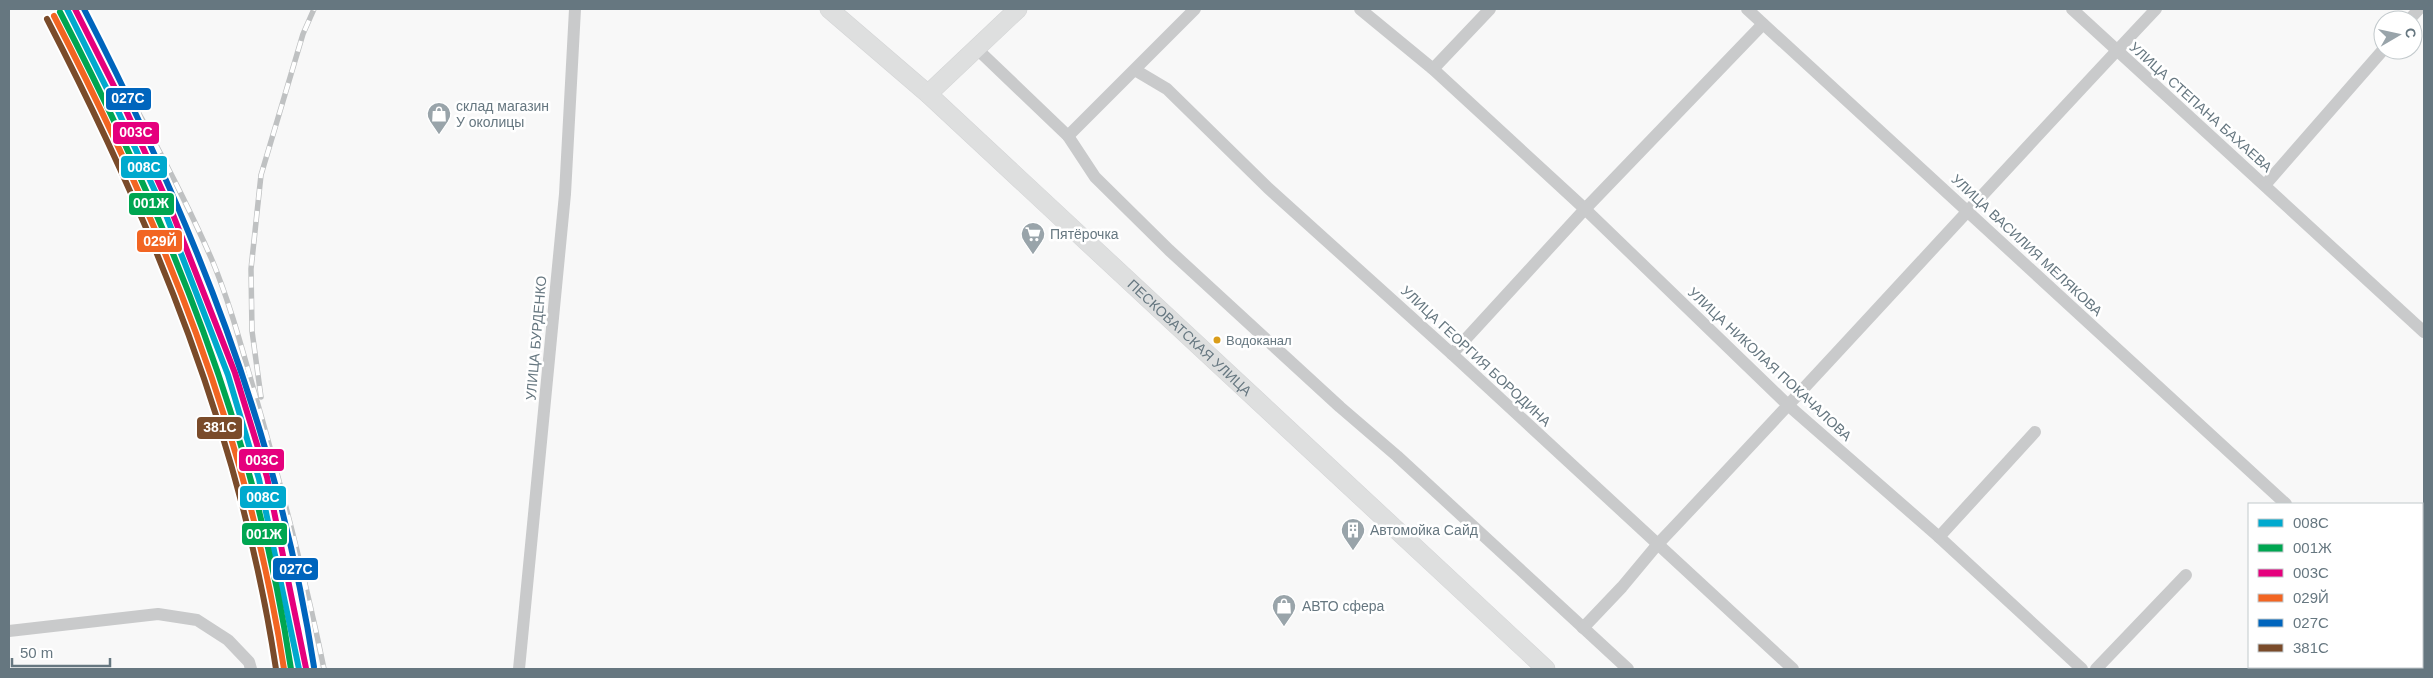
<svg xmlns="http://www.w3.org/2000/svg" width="2433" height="678" font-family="Arial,sans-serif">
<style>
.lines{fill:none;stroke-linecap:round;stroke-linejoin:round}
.secondary-casing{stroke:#d4d5d6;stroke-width:19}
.minor{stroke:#c9cacb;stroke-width:12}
.secondary{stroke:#dedfdf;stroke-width:18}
.rail-casing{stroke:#bfc1c2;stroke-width:5.5}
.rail{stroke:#fff;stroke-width:4;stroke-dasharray:11;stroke-linecap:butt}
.rail-1-casing{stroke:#fff;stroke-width:10}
.rail-2-casing{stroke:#fff;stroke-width:10}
.rail-3-casing{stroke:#fff;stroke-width:10}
.rail-4-casing{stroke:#fff;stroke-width:10}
.rail-5-casing{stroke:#fff;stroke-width:10}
.rail-6-casing{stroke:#fff;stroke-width:10}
.rail-1{stroke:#00a9ce;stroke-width:6}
.rail-2{stroke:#00a651;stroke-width:6}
.rail-3{stroke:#e5007d;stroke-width:6}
.rail-4{stroke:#f26522;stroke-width:6}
.rail-5{stroke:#0065bd;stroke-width:6}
.rail-6{stroke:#7a4b2a;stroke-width:6}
.bus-dot{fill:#da9d1a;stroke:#fff;stroke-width:2}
.labels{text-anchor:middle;stroke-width:5;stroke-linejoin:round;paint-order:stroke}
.bus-label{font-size:13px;fill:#667780;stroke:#fff;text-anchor:start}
.poi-label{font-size:14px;fill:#667780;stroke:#fff;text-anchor:start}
.street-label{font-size:14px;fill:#667780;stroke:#fff}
.line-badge{stroke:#fff;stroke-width:2}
.badge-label{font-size:14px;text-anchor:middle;font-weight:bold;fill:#fff}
</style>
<rect width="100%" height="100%" fill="#f8f8f8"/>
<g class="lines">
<g class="secondary-casing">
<g id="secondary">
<path id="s1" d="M829,9L928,94L1546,669"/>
<polyline points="928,94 1018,9"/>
</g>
</g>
<g class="minor">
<polyline points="1360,9 1433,69 1585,209 1789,406 1939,537 2082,669"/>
<polyline points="1747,9 2286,504"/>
<polyline points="2072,9 2424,332"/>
<polyline points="2409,20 2419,9"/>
<polyline points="976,48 1068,136 1095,177 1169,250 1340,407 1397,456 1628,669"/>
<polyline points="1433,69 1490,9"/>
<polyline points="1135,70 1167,89 1268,188 1452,354 1793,669"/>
<polyline points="1068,136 1195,9"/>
<polyline points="2265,185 2383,50"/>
<polyline points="1452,354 1585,209 1763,24"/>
<polyline points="1939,537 2035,432"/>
<path d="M1583,628L1622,587L1657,545C1825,368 1989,186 2156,9"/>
<polyline points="9,631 158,614 197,620 228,640 249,662 251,669"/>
<polyline points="2422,636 2424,633"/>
<polyline points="519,669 565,194 575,9"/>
<polyline points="2096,669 2186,575"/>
<polyline points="2392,669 2394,667"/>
</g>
<use href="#secondary" class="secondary"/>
<g class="rail-casing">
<g id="rail">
<path d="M80,9C127,91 174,173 212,260C230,303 242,349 255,394C281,485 305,576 324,669"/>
<polyline points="261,397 252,331 251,269 261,175 303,34 314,9"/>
</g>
</g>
<use href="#rail" class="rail"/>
<g class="rail-1-casing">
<polyline id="rail-1" points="67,9 118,111 166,215 228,375 259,479 299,669"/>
</g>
<g class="rail-2-casing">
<path id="rail-2" d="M60,12C169,223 256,434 291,669"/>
</g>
<g class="rail-3-casing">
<polyline id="rail-3" points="75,9 125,108 172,212 235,373 267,477 306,668"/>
</g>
<g class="rail-4-casing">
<path id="rail-4" d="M54,16C162,225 248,435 284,669"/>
</g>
<g class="rail-5-casing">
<path id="rail-5" d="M84,9C192,219 278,432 314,667"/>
</g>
<g class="rail-6-casing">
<path id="rail-6" d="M47,19C154,226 241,437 276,669"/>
</g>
<use href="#rail-1" class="rail-1"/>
<use href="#rail-2" class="rail-2"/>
<use href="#rail-3" class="rail-3"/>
<use href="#rail-4" class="rail-4"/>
<use href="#rail-5" class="rail-5"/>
<use href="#rail-6" class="rail-6"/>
</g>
<defs>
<g id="shop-pin" transform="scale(1.25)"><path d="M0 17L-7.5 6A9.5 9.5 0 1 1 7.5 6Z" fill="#99a4aa" stroke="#fff"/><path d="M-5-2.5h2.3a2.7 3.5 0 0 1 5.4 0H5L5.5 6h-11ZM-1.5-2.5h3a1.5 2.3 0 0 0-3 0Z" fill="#fff"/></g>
<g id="supermarket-pin" transform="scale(1.25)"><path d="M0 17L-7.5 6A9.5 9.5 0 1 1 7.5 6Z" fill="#99a4aa" stroke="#fff"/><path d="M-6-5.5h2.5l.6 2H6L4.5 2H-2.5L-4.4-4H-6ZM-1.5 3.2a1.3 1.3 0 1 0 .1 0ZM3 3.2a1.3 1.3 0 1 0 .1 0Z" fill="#fff"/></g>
<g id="building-pin" transform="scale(1.25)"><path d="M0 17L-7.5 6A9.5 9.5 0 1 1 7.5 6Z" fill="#99a4aa" stroke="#fff"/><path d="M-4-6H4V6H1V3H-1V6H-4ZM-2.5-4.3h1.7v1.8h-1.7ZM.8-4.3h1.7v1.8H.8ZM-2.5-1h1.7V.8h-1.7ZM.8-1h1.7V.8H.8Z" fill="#fff"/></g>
</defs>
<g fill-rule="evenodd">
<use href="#shop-pin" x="439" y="114"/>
<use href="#supermarket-pin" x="1033" y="234"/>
<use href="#building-pin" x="1353" y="530"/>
<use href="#shop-pin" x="1284" y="606"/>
</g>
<circle class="bus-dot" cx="1217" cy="340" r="4.5"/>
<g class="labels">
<g class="bus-label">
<text x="1226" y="345">Водоканал</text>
</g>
<g class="poi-label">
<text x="456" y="111">склад магазин<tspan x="456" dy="16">У околицы</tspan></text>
<text x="1050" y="239">Пятёрочка</text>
<text x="1370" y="535">Автомойка Сайд</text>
<text x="1302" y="611">АВТО сфера</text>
</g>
<g class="street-label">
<text transform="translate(2201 107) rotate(42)" y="5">УЛИЦА СТЕПАНА БАХАЕВА</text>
<text transform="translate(2027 245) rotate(43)" y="5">УЛИЦА ВАСИЛИЯ МЕЛЯКОВА</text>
<text dy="5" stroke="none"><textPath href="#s1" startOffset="488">ПЕСКОВАТСКАЯ УЛИЦА</textPath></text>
<text transform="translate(536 338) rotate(-85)" y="5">УЛИЦА БУРДЕНКО</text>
<text transform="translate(1476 356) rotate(43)" y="5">УЛИЦА ГЕОРГИЯ БОРОДИНА</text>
<text transform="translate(1770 364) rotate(43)" y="5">УЛИЦА НИКОЛАЯ ПОКАЧАЛОВА</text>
</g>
</g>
<g class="line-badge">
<rect x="105" y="87" width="47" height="24" rx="5" fill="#0065bd"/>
<rect x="112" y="121" width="48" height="24" rx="5" fill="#e5007d"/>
<rect x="120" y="155" width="48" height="24" rx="5" fill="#00a9ce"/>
<rect x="128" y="192" width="47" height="24" rx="5" fill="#00a651"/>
<rect x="136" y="229" width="47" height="24" rx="5" fill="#f26522"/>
<rect x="196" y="416" width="47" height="24" rx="5" fill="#7a4b2a"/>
<rect x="238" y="448" width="47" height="24" rx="5" fill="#e5007d"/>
<rect x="239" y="485" width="48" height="24" rx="5" fill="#00a9ce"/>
<rect x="241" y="522" width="47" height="24" rx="5" fill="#00a651"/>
<rect x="272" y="557" width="47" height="24" rx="5" fill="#0065bd"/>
</g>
<g class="badge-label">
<text x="128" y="103">027С</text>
<text x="136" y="137">003С</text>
<text x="144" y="172">008С</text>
<text x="151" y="208">001Ж</text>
<text x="160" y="246">029Й</text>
<text x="220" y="432">381С</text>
<text x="262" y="465">003С</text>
<text x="263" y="502">008С</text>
<text x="264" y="539">001Ж</text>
<text x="296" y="574">027С</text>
</g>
<rect width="2433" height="678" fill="none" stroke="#667780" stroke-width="20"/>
<rect x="2248" y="503" width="175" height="165" fill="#ffffff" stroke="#c2c9cc"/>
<rect x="2258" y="519" width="25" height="8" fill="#00a9ce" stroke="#c2c9cc"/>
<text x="2293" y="528" font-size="15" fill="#667780">008С</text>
<rect x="2258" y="544" width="25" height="8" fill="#00a651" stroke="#c2c9cc"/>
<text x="2293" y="553" font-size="15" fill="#667780">001Ж</text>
<rect x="2258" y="569" width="25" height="8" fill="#e5007d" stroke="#c2c9cc"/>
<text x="2293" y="578" font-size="15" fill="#667780">003С</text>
<rect x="2258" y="594" width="25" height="8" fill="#f26522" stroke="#c2c9cc"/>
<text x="2293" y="603" font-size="15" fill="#667780">029Й</text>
<rect x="2258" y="619" width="25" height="8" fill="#0065bd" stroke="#c2c9cc"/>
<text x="2293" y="628" font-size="15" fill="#667780">027С</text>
<rect x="2258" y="644" width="25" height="8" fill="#7a4b2a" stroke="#c2c9cc"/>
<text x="2293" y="653" font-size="15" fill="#667780">381С</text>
<g transform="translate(2398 35) rotate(81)"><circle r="24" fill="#ffffff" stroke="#c2c9cc"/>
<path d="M0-4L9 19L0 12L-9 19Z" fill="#99a4aa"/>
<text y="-8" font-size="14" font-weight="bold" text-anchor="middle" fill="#667780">С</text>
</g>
<path d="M12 658v8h98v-8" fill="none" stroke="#667780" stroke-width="2.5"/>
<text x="20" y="658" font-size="15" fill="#667780" stroke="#ffffff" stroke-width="4" paint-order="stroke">50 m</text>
</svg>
